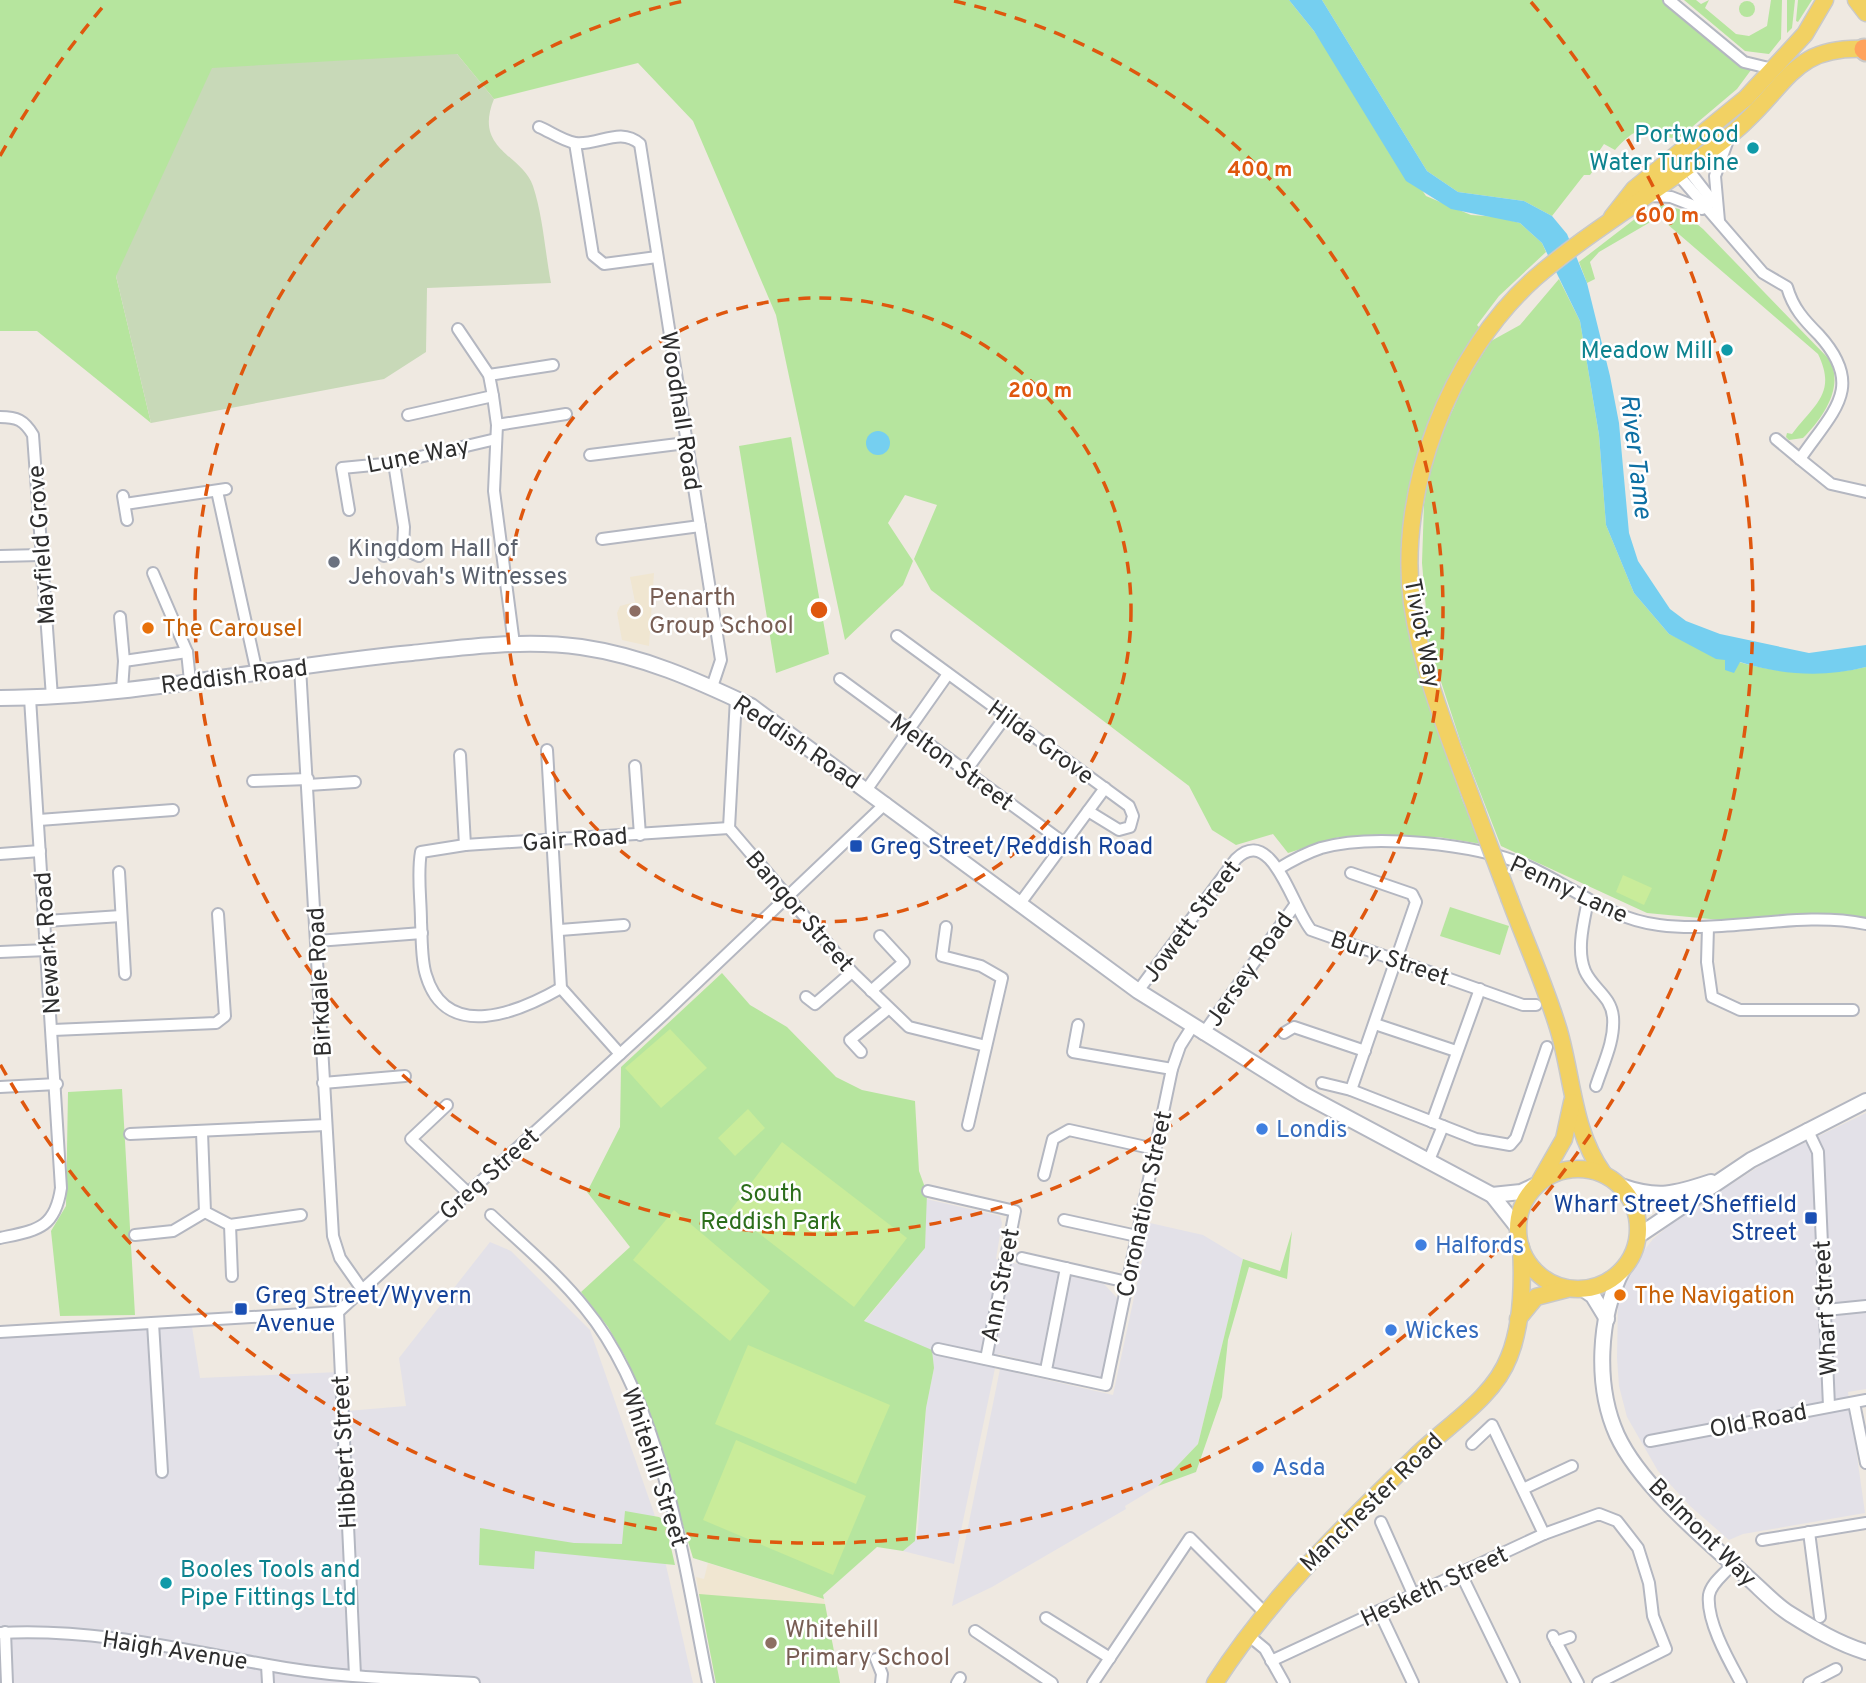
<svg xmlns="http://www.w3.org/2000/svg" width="1866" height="1683" font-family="Overpass,sans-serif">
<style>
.industrial{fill:#e3e1e8}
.education{fill:#f0e6d1}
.green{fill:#b6e59e}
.cemetery{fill:#c8d9b8}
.pitch{fill:#c9ec9a}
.water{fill:#75cff0}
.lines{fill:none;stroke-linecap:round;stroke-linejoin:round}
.street-casing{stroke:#b4b7c1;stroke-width:14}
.secondary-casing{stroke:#b4b7c1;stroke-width:18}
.primary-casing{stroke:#c9c9c9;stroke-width:19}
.highway-casing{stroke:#c9c9c9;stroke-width:23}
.street{stroke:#fff;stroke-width:10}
.secondary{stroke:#fff;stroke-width:14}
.primary{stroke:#f2d163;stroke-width:16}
.highway{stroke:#ffa35c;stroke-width:19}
.primary-bridge-casing{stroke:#c9c9c9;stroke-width:19;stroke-linecap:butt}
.primary-bridge{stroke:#f2d163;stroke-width:16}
.ring{fill:none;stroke:#df570e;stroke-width:3.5;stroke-dasharray:12 9}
.culture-dot{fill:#0f9aa8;stroke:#fff;stroke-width:2.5}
.worship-dot{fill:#6b7280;stroke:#fff;stroke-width:2.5}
.education-dot{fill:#8d6e63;stroke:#fff;stroke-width:2.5}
.food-dot{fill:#e8710a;stroke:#fff;stroke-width:2.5}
.transit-dot{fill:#1a4fb4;stroke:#fff;stroke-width:2.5}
.shop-dot{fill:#3f7fe0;stroke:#fff;stroke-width:2.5}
.labels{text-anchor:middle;stroke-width:5;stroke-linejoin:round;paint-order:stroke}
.culture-label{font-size:24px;fill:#0d838f;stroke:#fff;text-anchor:end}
.street-label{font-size:24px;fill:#2e2e2e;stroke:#fff}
.worship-label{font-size:24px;fill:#5b616d;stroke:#fff;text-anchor:start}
.education-label{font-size:24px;fill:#785e54;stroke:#fff;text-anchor:start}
.food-label{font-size:24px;fill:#c56008;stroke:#fff;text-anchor:start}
.transit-label{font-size:24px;fill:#164399;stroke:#fff;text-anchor:start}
.shop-label{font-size:24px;fill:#366cbe;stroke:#fff;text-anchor:start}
.park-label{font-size:24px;fill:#2c6e1b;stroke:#fff}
.water-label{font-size:26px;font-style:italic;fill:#0d6fa3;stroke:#fff}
.centre{fill:#df570e;stroke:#fff;stroke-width:3.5}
.ring-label{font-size:21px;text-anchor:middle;font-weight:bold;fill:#df570e;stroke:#fff;stroke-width:5;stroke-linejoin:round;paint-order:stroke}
</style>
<rect width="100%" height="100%" fill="#efe9e1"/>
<g class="industrial">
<polygon points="1866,1113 1866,1389 1848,1392 1865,1513 1743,1534 1729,1540 1690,1506 1658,1471 1627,1417 1619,1386 1617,1358 1618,1303 1622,1279 1653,1239 1678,1218 1769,1160"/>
<polygon points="926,1199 1000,1216 1002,1223 996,1259 1104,1284 1118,1299 1101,1379 998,1354 954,1564 903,1551 915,1541 918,1529 926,1408 934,1368 864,1322 925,1248"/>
<polygon points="1150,1223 1203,1235 1243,1259 1198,1444 1158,1486 1125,1506 1126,1509 992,1587 952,1606 1000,1369 1113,1395"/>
<polygon points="490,1242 511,1251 590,1330 654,1513 693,1683 0,1683 0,1338 192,1327 200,1378 339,1372 347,1411 406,1406 399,1358"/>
</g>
<g class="education">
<polygon points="654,573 649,646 622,640 617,613 620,606 635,602 630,577"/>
<polygon points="708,1563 824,1599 840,1683 716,1683 696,1577 704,1579"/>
</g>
<g class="green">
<polygon points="0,0 1289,0 1314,31 1426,196 1471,215 1498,217 1520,223 1542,243 1546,252 1499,296 1477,325 1480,328 1472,338 1475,340 1434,414 1414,470 1421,679 1463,802 1482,844 1438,837 1339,837 1288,853 1273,834 1236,845 1212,830 1189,786 931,590 914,559 937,505 905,495 888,523 913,561 903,585 845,640 776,315 693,121 638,63 494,99 457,54 116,276 151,423 37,331 0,331"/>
<path d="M1322,0H1663L1737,64L1751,70L1737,89L1679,138C1646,139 1647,114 1615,150L1604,144L1591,163L1595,168L1590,175H1584L1552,216L1524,201L1458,192L1427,171Z"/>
<polygon points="1684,0 1696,0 1701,4 1709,0 1705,8 1736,34 1749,36 1767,26 1771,0 1782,0 1781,39 1769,54 1745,51"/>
<polygon points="1787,0 1795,0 1792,28 1787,33"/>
<polygon points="1798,0 1812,0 1798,22 1796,21"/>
<circle cx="1747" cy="9" r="8"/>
<path d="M1663,205L1679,209L1703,229L1829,359C1845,386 1823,418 1803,438L1789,440L1786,437L1787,433L1792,434C1815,404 1837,393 1818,354L1659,217L1599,252L1590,262L1595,279L1587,283L1579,262L1649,208Z"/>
<path d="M1559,279L1580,321L1599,435L1606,525L1634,593L1669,634L1726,660L1725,670L1739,662C1777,674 1828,676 1866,667V917L1804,915L1721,920L1647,913L1501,846L1461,743L1429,645L1422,563L1424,504L1431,458L1467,378L1491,341L1520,325Z"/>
<polygon points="791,437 829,654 776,673 739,446"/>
<polygon points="1450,907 1509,926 1500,955 1440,936"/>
<polygon points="722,973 750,1005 787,1027 836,1077 862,1090 915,1101 919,1171 927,1193 925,1248 864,1321 932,1350 934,1368 926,1408 915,1541 903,1551 877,1547 823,1595 824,1599 693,1558 664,1462 627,1360 608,1327 581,1292 630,1247 587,1192 620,1127 621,1067"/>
<polygon points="122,1089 135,1315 60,1316 51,1231 66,1206 68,1092"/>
<polygon points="1292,1231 1287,1279 1249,1267 1228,1340 1222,1397 1196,1472 1158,1486 1198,1444 1243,1259 1280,1271"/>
<polygon points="625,1511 659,1517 665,1521 675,1565 535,1551 534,1569 479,1565 480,1528 574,1543 622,1544"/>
<polygon points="699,1594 825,1604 840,1683 716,1683"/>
</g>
<path class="cemetery" d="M457,54L494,99C473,150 522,154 533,186C543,216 545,252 551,283L427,288L426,352L384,379L151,423L116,276L212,68Z"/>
<g class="pitch">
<polygon points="1623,875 1652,888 1644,905 1616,892"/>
<polygon points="670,1029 707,1068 661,1108 625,1068"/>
<polygon points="748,1109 765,1128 735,1156 718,1138"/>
<polygon points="782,1142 907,1238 854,1307 730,1211"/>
<polygon points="674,1210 770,1291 730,1341 633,1260"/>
<polygon points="748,1345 890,1405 856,1484 715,1424"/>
<polygon points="736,1440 866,1496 833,1575 703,1520"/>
</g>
<g class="water">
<path d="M1289,0H1322L1427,171L1458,192L1524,201L1552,216L1567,234L1587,283L1610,376L1619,423L1629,533L1638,561L1670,609L1686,621L1720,634L1809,653L1866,645V667C1823,678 1782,675 1740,662L1734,673L1725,670V660L1716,659L1669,634L1634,593L1606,525L1599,435L1580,321L1542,243L1520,223L1451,209L1406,181L1314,31Z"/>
<circle cx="878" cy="443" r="12"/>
</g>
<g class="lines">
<g class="street-casing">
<g id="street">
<polyline points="1669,0 1744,62 1773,69"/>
<path d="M539,127C549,131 563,141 575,143C598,146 620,126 640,144L721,660L712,687"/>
<polyline points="575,143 593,255 604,264 657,257"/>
<polyline points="1676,154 1714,203"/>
<path d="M1674,170L1763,273L1787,287C1793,308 1804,320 1819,335C1866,387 1833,411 1800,459L1831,484L1866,492"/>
<polyline points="1649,196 1671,197 1702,209"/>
<polyline points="1719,221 1715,176 1728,140"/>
<polyline points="458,329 489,375 493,396 497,425 494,491 514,644"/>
<polyline points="489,375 553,365"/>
<polyline points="408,415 493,396"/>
<path d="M0,417C17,417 24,420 33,435L52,697"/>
<polyline points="497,425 566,414"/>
<polyline points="1776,439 1800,459"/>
<polyline points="590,455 686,443"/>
<polyline points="394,463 404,527 403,549 419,556"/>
<polyline points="217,491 257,673"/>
<polyline points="123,496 127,520"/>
<polyline points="125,504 226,489"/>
<polyline points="349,510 342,468 394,463 496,439"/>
<polyline points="602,539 700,526"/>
<polyline points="0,556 41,555"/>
<polyline points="384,556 403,549"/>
<polyline points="153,573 187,652 190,681"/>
<polyline points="120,617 124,661 122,690"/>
<polyline points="897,636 1129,806 1133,816 1130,827 1119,830 1088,811"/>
<polyline points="124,661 187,652"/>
<polyline points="300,667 333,1236 340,1258 361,1288"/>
<polyline points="840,679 1064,843"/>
<polyline points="736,698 729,828 852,972 909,1027 986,1046"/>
<polyline points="547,750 561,988 620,1054"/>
<polyline points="460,755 465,845"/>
<polyline points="635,766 640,835"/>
<polyline points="965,772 1006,716"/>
<polyline points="253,781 308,779"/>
<polyline points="308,785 355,782"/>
<polyline points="867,789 948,674"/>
<polyline points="39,820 173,810"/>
<polyline points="0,854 40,851"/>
<path d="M1278,869C1291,861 1306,853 1321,848C1373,833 1475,844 1525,865C1571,885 1608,919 1659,925C1727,934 1799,910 1866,924"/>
<polyline points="119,872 125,974"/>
<path d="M1588,900C1584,921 1576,950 1585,971C1593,989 1611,996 1613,1017C1615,1041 1603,1064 1596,1086"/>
<polyline points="1021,902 1105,788"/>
<polyline points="46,921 121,916"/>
<polyline points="946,927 942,956 981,966 1002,978 968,1125"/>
<polyline points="1708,927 1707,962 1712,997 1740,1010 1853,1010"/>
<polyline points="560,930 624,925"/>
<polyline points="317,941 422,933"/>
<polyline points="0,952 47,950"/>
<path d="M561,988C519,1012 446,1043 426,975C421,960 422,938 421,922C421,899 417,874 421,852L465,845L729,828"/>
<polyline points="871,991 904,962 880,936"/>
<path d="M1138,991L1236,859C1272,824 1292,907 1311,930L1523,1005H1536"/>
<polyline points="806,997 815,1004 852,972"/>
<polyline points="1375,1024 1456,1051"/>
<polyline points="1078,1025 1073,1052 1172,1069"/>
<polyline points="53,1030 216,1023 225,1016 218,914"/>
<polyline points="1284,1033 1294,1027 1365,1051"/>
<polyline points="1203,1034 1295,905"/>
<polyline points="861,1052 850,1040 888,1009"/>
<polyline points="323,1083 405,1076"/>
<polyline points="1322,1083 1351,1090 1476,1139 1510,1145 1516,1138 1547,1047"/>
<polyline points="0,1087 57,1084"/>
<polyline points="1351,1090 1416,902 1412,894 1351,873"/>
<polyline points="447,1105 411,1139 468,1193"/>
<polyline points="1432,1122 1480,989"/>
<polyline points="1807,1129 1818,1152 1829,1406"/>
<polyline points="202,1132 205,1212 230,1225 301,1215"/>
<polyline points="130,1134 326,1125"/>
<polyline points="1429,1160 1443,1126"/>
<polyline points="1044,1175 1053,1139 1069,1130 1155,1149"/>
<polyline points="928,1191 1015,1211 986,1359"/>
<path d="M491,1215C523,1245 558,1274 585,1308C663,1402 684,1566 708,1683"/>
<polyline points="1064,1220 1137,1236"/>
<polyline points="230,1225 232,1276"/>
<polyline points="135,1235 173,1231 205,1212"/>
<path d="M0,1238C37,1230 55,1229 61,1188L30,698"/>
<polyline points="1022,1258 1127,1282"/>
<polyline points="1826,1310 1866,1306"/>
<polyline points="338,1312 355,1675"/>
<polyline points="153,1323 162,1472"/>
<polyline points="0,1332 338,1312 665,1013 886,803"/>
<polyline points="938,1349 1106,1385 1172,1069 1180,1046 1192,1027"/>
<polyline points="1046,1370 1066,1268"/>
<polyline points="1854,1403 1866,1463"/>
<polyline points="1650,1441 1866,1400"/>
<polyline points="1472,1444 1492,1425 1544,1534"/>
<polyline points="1523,1489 1572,1466"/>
<polyline points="1381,1522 1414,1596"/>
<polyline points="1809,1532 1820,1617"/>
<polyline points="1762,1540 1866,1523"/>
<path d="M1729,1568C1722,1576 1711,1584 1709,1595C1706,1621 1729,1661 1741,1683"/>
<polyline points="1461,1574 1514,1683"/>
<polyline points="1379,1611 1413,1683"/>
<polyline points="1046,1618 1110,1658"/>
<polyline points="975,1631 1052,1683"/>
<polyline points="5,1632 7,1683"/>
<path d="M0,1633C91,1628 180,1649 268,1665C336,1678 406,1679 474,1683"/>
<polyline points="1248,1635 1265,1649 1284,1683"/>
<polyline points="1553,1636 1578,1683"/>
<polyline points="1556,1642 1570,1637"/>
<polyline points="876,1659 882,1674 881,1683"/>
<polyline points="1271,1661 1544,1534 1599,1514 1617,1521 1638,1548 1649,1583 1653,1616 1666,1649 1598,1683"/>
<polyline points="267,1665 268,1683"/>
<polyline points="957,1683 960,1678"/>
<polyline points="1093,1683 1190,1538 1265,1613"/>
<polyline points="1809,1683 1836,1669"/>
</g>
</g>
<g class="secondary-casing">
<g id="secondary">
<path d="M0,698C138,697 275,666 412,653C467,647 526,639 581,647C643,656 696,680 751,706L1138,991L1303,1094L1492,1195L1518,1228"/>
<path d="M1621,1186C1658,1199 1675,1194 1711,1182"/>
<polyline points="1492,1195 1521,1192 1536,1185"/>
<polyline points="1638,1236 1751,1160 1866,1101"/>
<path d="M1623,1269C1598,1317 1595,1386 1617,1435C1640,1485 1705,1539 1746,1576C1760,1588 1774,1604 1790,1614C1814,1629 1839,1644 1866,1652"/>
<polyline points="1583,1289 1593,1296 1607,1319"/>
</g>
</g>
<g class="primary-casing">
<g id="primary">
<polyline points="1856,0 1866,13"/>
<polyline points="1612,217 1634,189 1746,98 1805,34 1825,0"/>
<path d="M1476,810C1451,742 1422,674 1412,603C1397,490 1449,355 1535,278C1587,233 1646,199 1701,157C1716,146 1732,135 1746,121C1790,80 1796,46 1866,49"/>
<path d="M1510,900C1526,943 1546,987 1559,1031C1573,1080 1573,1131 1603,1173"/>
<circle cx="1578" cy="1229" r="60"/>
<polyline points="1540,1181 1564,1139 1572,1102"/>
<polyline points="1518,1319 1536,1297 1567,1289"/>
<path d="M1215,1683C1270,1597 1342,1528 1415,1457C1446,1426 1493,1399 1509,1357C1522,1325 1523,1281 1521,1247"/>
</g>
</g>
<g class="highway-casing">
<polyline id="highway" points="1864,49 1866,51"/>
</g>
<use href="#street" class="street"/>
<use href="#secondary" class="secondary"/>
<use href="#primary" class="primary"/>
<use href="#highway" class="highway"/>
<g class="primary-bridge-casing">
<polyline id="primary-bridge" points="1476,810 1510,900"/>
</g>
<use href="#primary-bridge" class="primary-bridge"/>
</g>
<g class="ring">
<circle cx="819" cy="610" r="312"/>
<path d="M954 1A624 624 0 1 1 684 1"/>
<path d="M0 156A936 936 0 0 1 107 2M1531 2A936 936 0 1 1 0 1064"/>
</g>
<g class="culture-dot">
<circle cx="1753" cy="148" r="7"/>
<circle cx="1727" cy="350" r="7"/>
<circle cx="166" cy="1583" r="7"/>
</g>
<circle class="worship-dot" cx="334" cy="562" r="7"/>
<g class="education-dot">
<circle cx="635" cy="611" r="7"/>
<circle cx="771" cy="1643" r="7"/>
</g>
<g class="food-dot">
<circle cx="148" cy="628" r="7"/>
<circle cx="1620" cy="1295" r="7"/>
</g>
<g class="transit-dot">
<rect x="849" y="839" width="14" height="14" rx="3.5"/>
<rect x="1804" y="1211" width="14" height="14" rx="3.5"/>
<rect x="234" y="1302" width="14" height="14" rx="3.5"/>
</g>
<g class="shop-dot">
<circle cx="1262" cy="1129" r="7"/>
<circle cx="1421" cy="1245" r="7"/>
<circle cx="1391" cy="1330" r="7"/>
<circle cx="1258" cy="1467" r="7"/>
</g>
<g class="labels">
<g class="culture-label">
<text x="1739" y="142">Portwood<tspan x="1739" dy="28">Water Turbine</tspan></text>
<text x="1713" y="358">Meadow Mill</text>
<text x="180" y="1577" text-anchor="start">Booles Tools and<tspan x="180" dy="28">Pipe Fittings Ltd</tspan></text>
</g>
<g class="street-label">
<text transform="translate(681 411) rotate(81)" y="8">Woodhall Road</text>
<text transform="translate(418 455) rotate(-11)" y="8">Lune Way</text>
<text transform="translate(41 545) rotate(-94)" y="8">Mayfield Grove</text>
<text transform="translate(1423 633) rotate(79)" y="8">Tiviot Way</text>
<text transform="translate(234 676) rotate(-7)" y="8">Reddish Road</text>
<text transform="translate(797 742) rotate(34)" y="8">Reddish Road</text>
<text transform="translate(1041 742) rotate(36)" y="8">Hilda Grove</text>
<text transform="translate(952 762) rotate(36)" y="8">Melton Street</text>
<text transform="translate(575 839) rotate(-4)" y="8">Gair Road</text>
<text transform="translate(1569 889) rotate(25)" y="8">Penny Lane</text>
<text transform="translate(800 911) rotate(49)" y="8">Bangor Street</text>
<text transform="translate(1191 921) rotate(-53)" y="8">Jowett Street</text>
<text transform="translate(47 943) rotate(-94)" y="8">Newark Road</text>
<text transform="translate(1390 958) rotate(19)" y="8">Bury Street</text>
<text transform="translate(1249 969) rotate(-55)" y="8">Jersey Road</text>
<text transform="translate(319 982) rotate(-93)" y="8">Birkdale Road</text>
<text transform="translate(489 1174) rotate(-42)" y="8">Greg Street</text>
<text transform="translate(1144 1204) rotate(-78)" y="8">Coronation Street</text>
<text transform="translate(1000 1285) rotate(-79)" y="8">Ann Street</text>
<text transform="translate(1825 1308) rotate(-93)" y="8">Wharf Street</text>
<text transform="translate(1758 1420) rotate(-11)" y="8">Old Road</text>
<text transform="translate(344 1452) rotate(-93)" y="8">Hibbert Street</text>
<text transform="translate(655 1467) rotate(72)" y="8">Whitehill Street</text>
<text transform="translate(1371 1502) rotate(-44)" y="8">Manchester Road</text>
<text transform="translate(1703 1532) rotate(45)" y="8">Belmont Way</text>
<text transform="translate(1434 1586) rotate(-25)" y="8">Hesketh Street</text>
<text transform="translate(175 1650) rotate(9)" y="8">Haigh Avenue</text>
</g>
<g class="worship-label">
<text x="348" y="556">Kingdom Hall of<tspan x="348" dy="28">Jehovah's Witnesses</tspan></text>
</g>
<g class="education-label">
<text x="649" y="605">Penarth<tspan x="649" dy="28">Group School</tspan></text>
<text x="785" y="1637">Whitehill<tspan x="785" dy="28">Primary School</tspan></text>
</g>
<g class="food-label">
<text x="162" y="636">The Carousel</text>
<text x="1634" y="1303">The Navigation</text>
</g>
<g class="transit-label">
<text x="870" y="854">Greg Street/Reddish Road</text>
<text x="1797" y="1212" text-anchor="end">Wharf Street/Sheffield<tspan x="1797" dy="28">Street</tspan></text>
<text x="255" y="1303">Greg Street/Wyvern<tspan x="255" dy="28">Avenue</tspan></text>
</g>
<g class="shop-label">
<text x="1276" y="1137">Londis</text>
<text x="1435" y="1253">Halfords</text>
<text x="1405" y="1338">Wickes</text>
<text x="1272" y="1475">Asda</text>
</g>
<g class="park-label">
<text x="771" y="1201">South<tspan x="771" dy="28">Reddish Park</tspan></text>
</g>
<g class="water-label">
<text transform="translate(1637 456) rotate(83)" y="9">River Tame</text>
</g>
</g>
<circle cx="819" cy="610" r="10" class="centre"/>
<g class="ring-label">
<text x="1260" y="176">400 m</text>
<text x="1667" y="222">600 m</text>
<text x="1040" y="397">200 m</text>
</g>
</svg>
